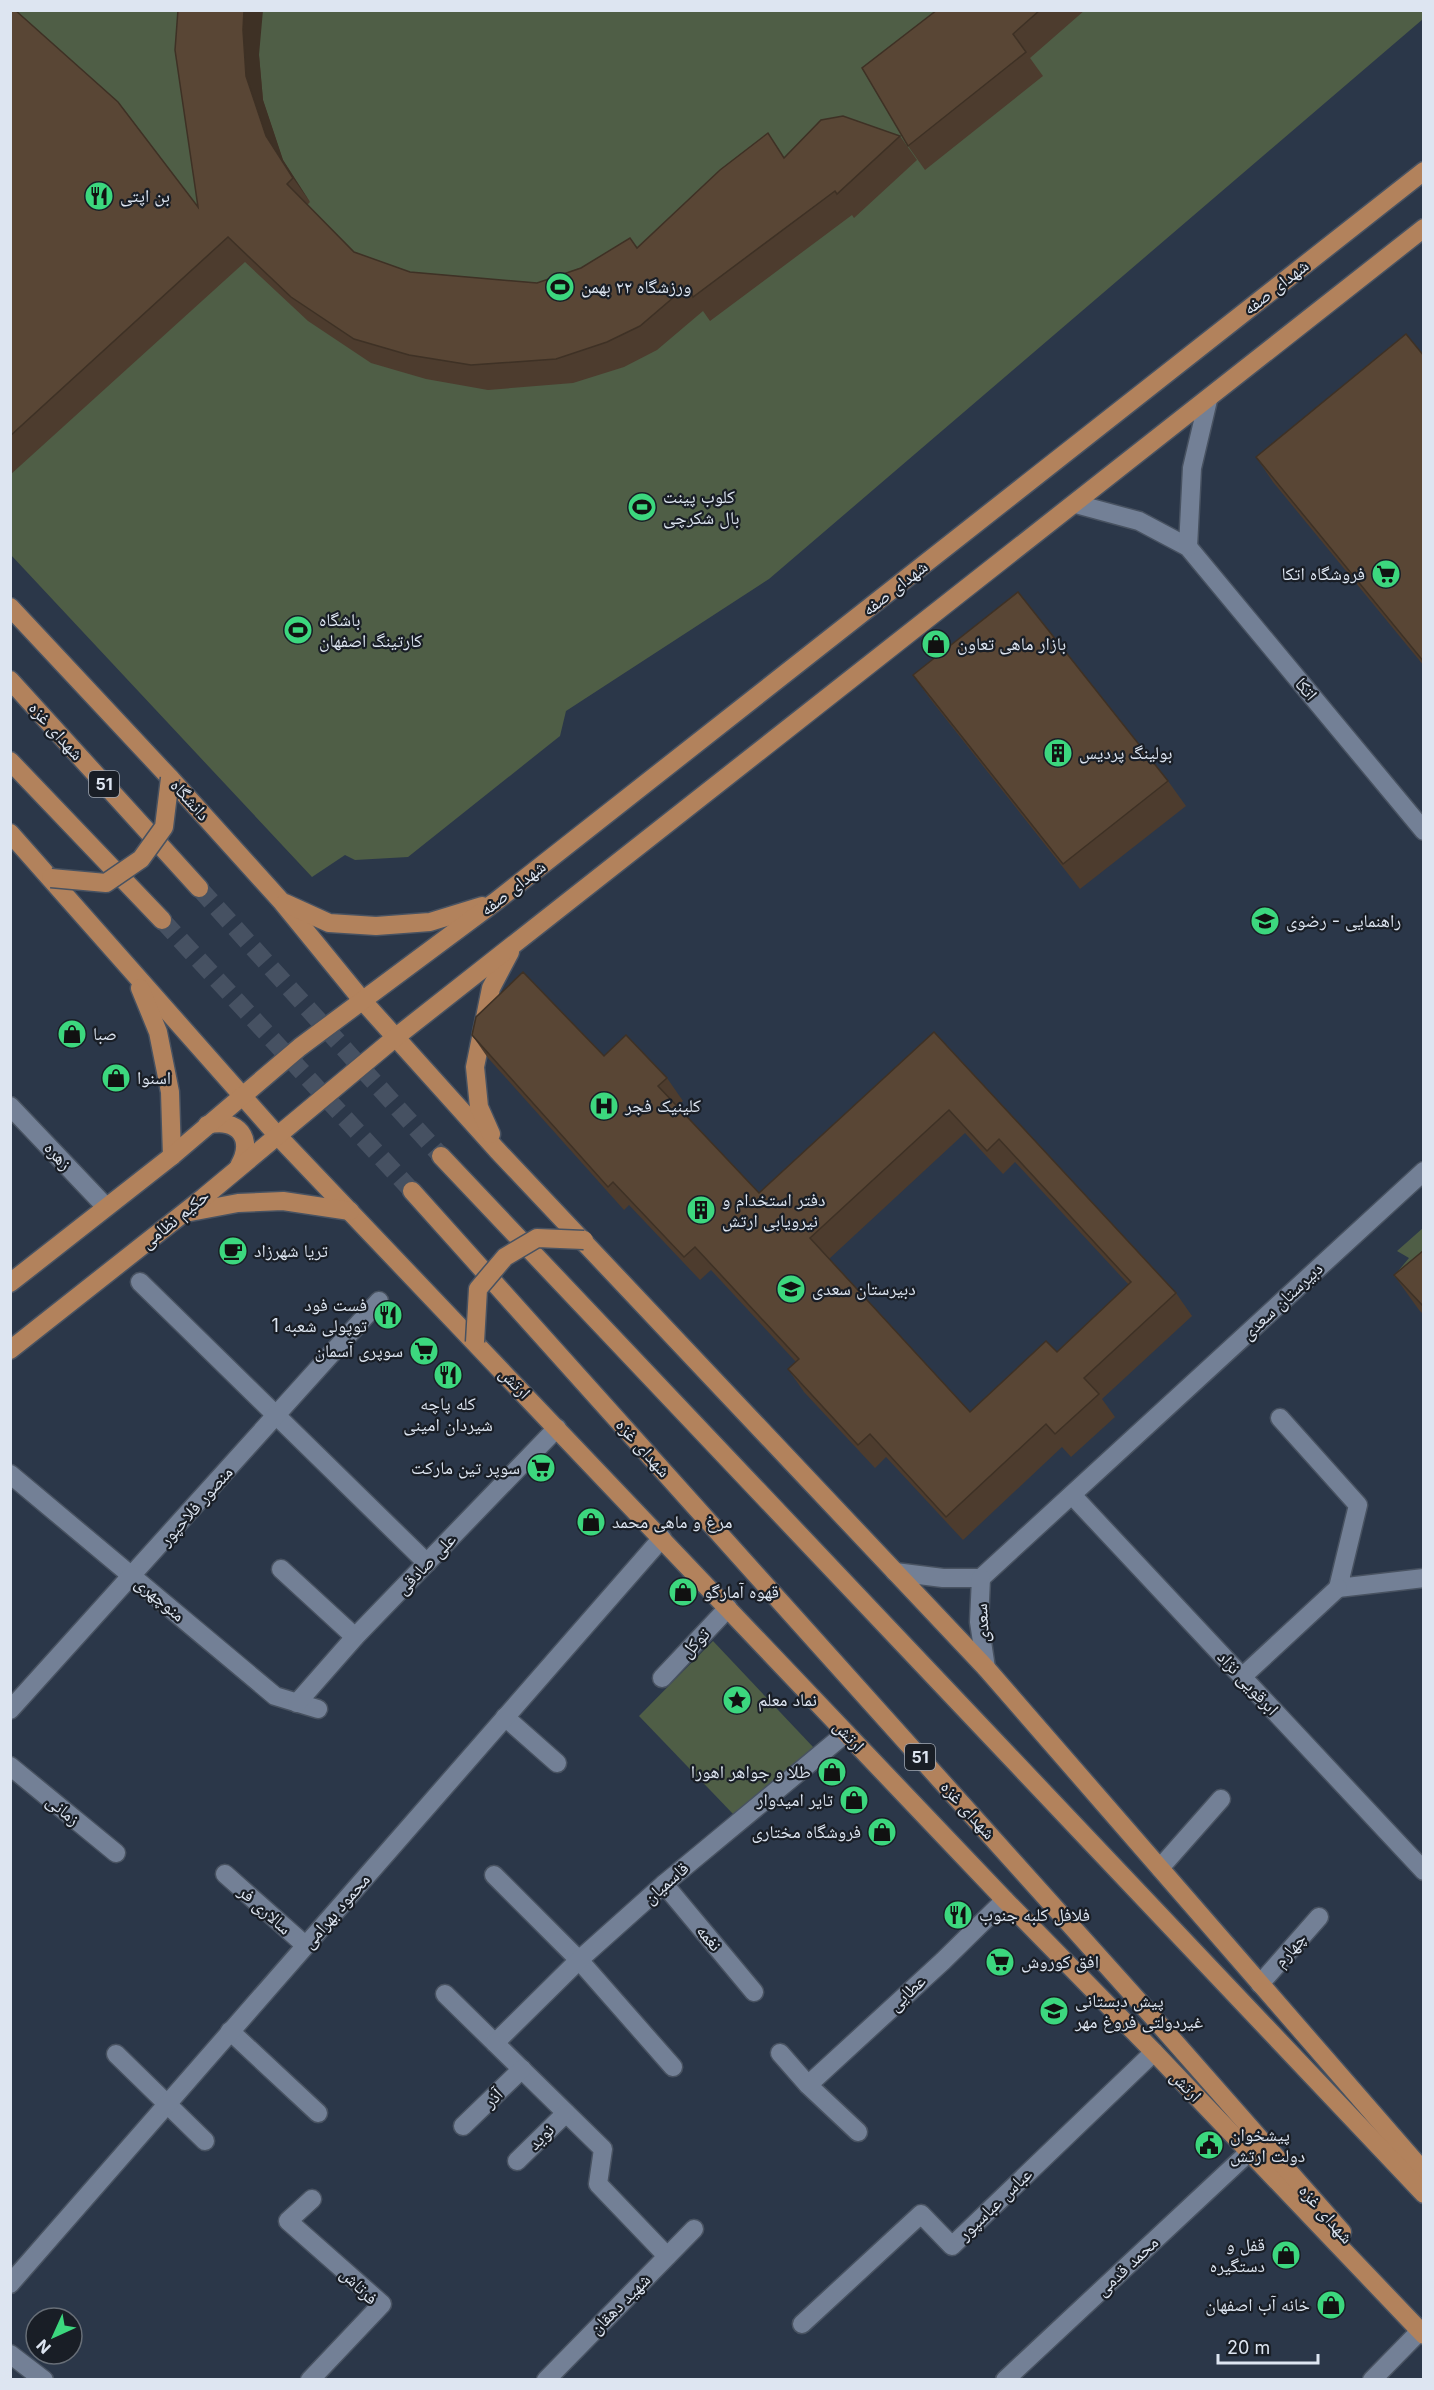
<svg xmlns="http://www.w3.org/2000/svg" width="1434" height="2390" font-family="Inter,'Noto Naskh Arabic',sans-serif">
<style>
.green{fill:#4f5e46}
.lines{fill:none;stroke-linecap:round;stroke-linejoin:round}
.major-tunnel{stroke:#465162;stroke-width:18;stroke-dasharray:18 9;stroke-linecap:butt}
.minor-casing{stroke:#485261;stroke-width:21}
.major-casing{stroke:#485261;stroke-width:21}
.minor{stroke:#738096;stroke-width:18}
.major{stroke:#b2825c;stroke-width:18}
.major-bridge-casing{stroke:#485261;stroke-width:21;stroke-linecap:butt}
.major-bridge{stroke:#b2825c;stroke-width:18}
.wall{fill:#4d3c2e;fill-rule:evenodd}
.shaded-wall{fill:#3e3125}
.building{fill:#594635;stroke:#3e3125;stroke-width:1.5;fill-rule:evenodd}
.labels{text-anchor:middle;stroke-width:4.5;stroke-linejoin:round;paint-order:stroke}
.shield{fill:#191e26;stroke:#a2a9b4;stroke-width:1.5}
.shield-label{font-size:16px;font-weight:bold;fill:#dde5f1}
.poi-label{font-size:18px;fill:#dde5f1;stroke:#191e26;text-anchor:start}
.street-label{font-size:18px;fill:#dde5f1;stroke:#191e26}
</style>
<rect width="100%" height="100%" fill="#2b3749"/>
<g class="green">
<polygon points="11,11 1423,11 1423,19 769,579 566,711 560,736 408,857 355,860 345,855 312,877 11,555"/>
<polygon points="1423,1228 1423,1282 1412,1294 1394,1276 1409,1258 1397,1251"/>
<polygon points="713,1641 814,1748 735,1816 639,1716"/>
</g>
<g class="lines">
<g class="major-tunnel">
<polyline points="199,888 441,1156"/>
<polyline points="162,920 412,1191"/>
</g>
<g class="minor-casing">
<g id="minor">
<polyline points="1076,504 1139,521 1188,547 1424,831"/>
<polyline points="1188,547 1192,468 1208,400"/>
<polyline points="10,1106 106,1207"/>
<polyline points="140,1282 427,1563"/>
<polyline points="1280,1418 1358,1505 1338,1588 1424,1578"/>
<polyline points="10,1474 275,1696 318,1709"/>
<polyline points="1072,1495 1424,1871"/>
<polyline points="281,1569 355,1637"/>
<polyline points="895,1572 943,1578 981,1578"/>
<polyline points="981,1578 1424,1171"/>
<polyline points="981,1578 979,1622 986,1668"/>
<polyline points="1242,1677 1338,1588"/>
<polyline points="662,1678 728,1608"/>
<polyline points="297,1703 355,1637 557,1428"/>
<polyline points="10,1710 379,1301"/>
<polyline points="505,1717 557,1763"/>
<polyline points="10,1766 116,1853"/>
<polyline points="1160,1868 1221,1799"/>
<polyline points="225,1874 305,1945"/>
<polyline points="494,1875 579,1960 673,2067"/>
<polyline points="664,1884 754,1992"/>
<polyline points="1260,1984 1319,1917"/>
<polyline points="445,1994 603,2149 598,2184 667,2256"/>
<polyline points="230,2031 318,2113"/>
<polyline points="495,2043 579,1960 664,1884 846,1733"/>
<polyline points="780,2053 808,2085 858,2132"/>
<polyline points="116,2054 205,2141"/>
<polyline points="808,2085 943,1961 1005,1900"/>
<polyline points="463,2126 522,2069"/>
<polyline points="517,2161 566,2113"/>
<polyline points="10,2284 662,1538"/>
<polyline points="802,2324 921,2214 952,2246 1154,2052"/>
<polyline points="10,2354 44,2380"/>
<polyline points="310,2380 382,2304 288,2221 312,2199"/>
<polyline points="546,2380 694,2229"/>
<polyline points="1005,2380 1249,2152"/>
<polyline points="1372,2380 1420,2331"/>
</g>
</g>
<g class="major-casing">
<g id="major">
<polyline points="10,607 170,778 282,902 362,1000 497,1150 986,1668 1424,2172"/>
<polyline points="10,680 199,888"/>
<polyline points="10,761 162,920"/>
<polyline points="10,833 277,1135 1005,1900 1154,2052 1424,2335"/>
<polyline points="285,903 329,923 376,926 430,922 482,906"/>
<polyline points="140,988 158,1032 170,1092 172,1156"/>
<path d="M207,1125C238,1117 255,1139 239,1166"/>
<polyline points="491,1134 479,1107 475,1067 491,988 510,952"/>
<polyline points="441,1156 1424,2194"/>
<polyline points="412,1191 1152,2016 1342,2232"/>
<polyline points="185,1213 238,1203 283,1201 350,1211"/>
<polyline points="10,1283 172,1156 300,1047 495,902 1424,171"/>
<polyline points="10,1350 204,1197 396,1037 1424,228"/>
</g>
</g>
<use href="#minor" class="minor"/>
<use href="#major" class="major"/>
<g class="major-bridge-casing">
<g id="major-bridge">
<polyline points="51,878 106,883 141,859 164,827 170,778"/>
<polyline points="475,1342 478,1289 505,1257 537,1238 584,1240"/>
</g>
</g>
<use href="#major-bridge" class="major-bridge"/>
</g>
<g class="wall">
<polygon points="10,10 198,207 259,55 263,100 283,160 310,202 307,205 354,252 410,272 537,283 637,248 785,157 900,136 917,160 854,218 852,215 710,321 703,311 657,350 624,367 573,383 488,390 426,379 371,363 308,321 245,262 10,475"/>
<polygon points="937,10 1085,10 1030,58 1043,76 925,170 908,146 927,19"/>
<polygon points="1424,356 1424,666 1273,482 1256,457"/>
<polygon points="913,675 1168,781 1186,806 1080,889 931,700"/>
<path d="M934,1032L1176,1293L1192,1316L1102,1399L1115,1417L1071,1457L1062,1447L963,1540L886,1457L875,1468L804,1392L788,1369L796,1362L711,1270L700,1280L629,1205L624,1210L488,1058L472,1035L604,1056L667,1078L683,1101L677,1106L759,1193ZM965,1133L1003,1174L1015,1162L1129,1285L1057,1352L970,1412L829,1259Z"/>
<polygon points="1424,1250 1424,1315 1419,1310 1394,1275"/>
</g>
<polygon class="shaded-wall" points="244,10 263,10 259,55 263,100 283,160 310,202 293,178 266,136 246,76 243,30"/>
<g class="building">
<polygon points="10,10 15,10 118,102 198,207 175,50 178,10 244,10 243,30 246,76 266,136 293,178 287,184 354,252 410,272 537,283 581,268 630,238 637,248 720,170 768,133 784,158 821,120 843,116 900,136 837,194 835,191 693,297 688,285 640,326 607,342 556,359 471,365 409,355 354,339 291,297 228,237 10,436"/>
<polygon points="937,10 1040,10 1013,34 1026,52 908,146 862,68"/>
<polygon points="1406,334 1424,356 1424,662 1256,457"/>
<polygon points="1018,592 1168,781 1063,864 913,675"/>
<path d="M523,972L604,1056L626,1035L667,1078L658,1086L759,1193L934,1032L1176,1293L1084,1378L1099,1394L1055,1434L1046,1424L946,1517L870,1434L858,1445L788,1369L799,1359L695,1247L684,1257L613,1182L608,1187L472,1035L476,1017ZM949,1110L987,1151L999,1139L1131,1282L1057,1352L1046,1341L970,1412L810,1238Z"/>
<polygon points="1424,1250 1424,1307 1394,1275"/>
</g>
<defs>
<g id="restaurant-disc" transform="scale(1.5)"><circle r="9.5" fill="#3cd77e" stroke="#191e26"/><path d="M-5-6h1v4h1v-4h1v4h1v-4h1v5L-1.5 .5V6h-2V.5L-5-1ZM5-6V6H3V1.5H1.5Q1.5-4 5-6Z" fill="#111"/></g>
<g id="stadium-disc" transform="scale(1.5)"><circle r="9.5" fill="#3cd77e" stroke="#191e26"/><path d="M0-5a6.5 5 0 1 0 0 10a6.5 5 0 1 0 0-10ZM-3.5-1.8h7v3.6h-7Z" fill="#111"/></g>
<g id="supermarket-disc" transform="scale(1.5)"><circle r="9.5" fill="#3cd77e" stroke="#191e26"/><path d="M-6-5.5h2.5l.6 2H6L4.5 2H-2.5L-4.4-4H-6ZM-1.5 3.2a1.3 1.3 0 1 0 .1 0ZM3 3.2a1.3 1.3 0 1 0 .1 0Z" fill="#111"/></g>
<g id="shop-disc" transform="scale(1.5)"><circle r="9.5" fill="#3cd77e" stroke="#191e26"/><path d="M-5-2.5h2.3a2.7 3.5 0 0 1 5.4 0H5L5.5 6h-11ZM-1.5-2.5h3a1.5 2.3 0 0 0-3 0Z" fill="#111"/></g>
<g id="building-disc" transform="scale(1.5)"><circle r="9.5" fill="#3cd77e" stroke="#191e26"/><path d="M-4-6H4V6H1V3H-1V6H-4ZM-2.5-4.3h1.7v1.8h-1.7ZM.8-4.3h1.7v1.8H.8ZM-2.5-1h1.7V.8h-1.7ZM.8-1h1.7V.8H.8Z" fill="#111"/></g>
<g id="school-disc" transform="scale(1.5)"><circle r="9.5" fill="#3cd77e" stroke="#191e26"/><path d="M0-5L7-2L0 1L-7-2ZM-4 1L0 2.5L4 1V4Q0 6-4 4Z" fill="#111"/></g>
<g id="hospital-disc" transform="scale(1.5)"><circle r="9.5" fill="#3cd77e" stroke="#191e26"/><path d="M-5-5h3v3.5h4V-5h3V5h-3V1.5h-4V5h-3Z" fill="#111"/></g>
<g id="cafe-disc" transform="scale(1.5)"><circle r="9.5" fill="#3cd77e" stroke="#191e26"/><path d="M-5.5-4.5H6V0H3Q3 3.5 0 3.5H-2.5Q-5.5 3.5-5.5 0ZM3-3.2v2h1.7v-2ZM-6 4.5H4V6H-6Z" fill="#111"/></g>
<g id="sight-disc" transform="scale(1.5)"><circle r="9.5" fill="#3cd77e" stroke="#191e26"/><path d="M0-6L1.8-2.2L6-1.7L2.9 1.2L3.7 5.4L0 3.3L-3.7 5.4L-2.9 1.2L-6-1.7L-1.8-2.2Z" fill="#111"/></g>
<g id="civic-disc" transform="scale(1.5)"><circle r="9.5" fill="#3cd77e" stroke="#191e26"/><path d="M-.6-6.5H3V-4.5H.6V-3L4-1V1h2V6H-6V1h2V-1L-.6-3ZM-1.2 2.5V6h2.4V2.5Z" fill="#111"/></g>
</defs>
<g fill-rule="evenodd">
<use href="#restaurant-disc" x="99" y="196"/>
<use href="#stadium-disc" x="560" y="287"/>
<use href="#stadium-disc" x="642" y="507"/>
<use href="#supermarket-disc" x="1386" y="574"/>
<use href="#stadium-disc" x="298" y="630"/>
<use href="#shop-disc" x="936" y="644"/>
<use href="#building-disc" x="1058" y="753"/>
<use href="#school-disc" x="1265" y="921"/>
<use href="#shop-disc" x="72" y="1034"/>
<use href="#shop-disc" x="116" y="1078"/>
<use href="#hospital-disc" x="604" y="1106"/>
<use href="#building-disc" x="701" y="1210"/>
<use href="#cafe-disc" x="233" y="1251"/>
<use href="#school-disc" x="791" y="1289"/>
<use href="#restaurant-disc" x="388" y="1315"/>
<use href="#supermarket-disc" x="424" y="1351"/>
<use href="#restaurant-disc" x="448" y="1375"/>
<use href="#supermarket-disc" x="541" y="1468"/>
<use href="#shop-disc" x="591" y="1522"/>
<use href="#shop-disc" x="683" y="1592"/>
<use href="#sight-disc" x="737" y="1700"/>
<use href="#shop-disc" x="832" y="1772"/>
<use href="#shop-disc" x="854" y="1800"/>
<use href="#shop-disc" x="882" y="1832"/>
<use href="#restaurant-disc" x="958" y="1915"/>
<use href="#supermarket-disc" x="1000" y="1962"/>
<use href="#school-disc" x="1054" y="2011"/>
<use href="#civic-disc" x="1209" y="2145"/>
<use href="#shop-disc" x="1286" y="2255"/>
<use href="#shop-disc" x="1331" y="2305"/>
</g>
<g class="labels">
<g class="shield">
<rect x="89" y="771" width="30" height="26" rx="4.5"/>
<rect x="905" y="1744" width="30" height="26" rx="4.5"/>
</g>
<g class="shield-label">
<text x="104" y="790">51</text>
<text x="920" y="1763">51</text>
</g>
<g class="poi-label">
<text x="120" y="202">بن اپتی</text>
<text x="581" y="293">ورزشگاه ۲۲ بهمن</text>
<text x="663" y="503">کلوب پینت<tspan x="663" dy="21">بال شکرچی</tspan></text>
<text x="1365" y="580" text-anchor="end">فروشگاه اتکا</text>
<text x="319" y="626">باشگاه<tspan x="319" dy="21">کارتینگ اصفهان</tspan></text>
<text x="957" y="650">بازار ماهی تعاون</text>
<text x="1079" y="759">بولینگ پردیس</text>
<text x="1286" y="927">راهنمایی - رضوی</text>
<text x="93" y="1040">صبا</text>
<text x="137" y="1084">اسنوا</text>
<text x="625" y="1112">کلینیک فجر</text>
<text x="722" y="1206">دفتر استخدام و<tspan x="722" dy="21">نیرویابی ارتش</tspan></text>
<text x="254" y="1257">تریا شهرزاد</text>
<text x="812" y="1295">دبیرستان سعدی</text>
<text x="367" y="1311" text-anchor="end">فست فود<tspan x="367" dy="21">توپولی شعبه 1</tspan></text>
<text x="403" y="1357" text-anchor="end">سوپری آسمان</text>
<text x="448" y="1410" text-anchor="middle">کله پاچه<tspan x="448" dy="21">شیردان امینی</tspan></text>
<text x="520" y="1474" text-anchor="end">سوپر تین مارکت</text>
<text x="612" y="1528">مرغ و ماهی محمد</text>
<text x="704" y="1598">قهوه آمارگو</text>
<text x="758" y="1706">نماد معلم</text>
<text x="811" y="1778" text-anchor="end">طلا و جواهر اهورا</text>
<text x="833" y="1806" text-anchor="end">تایر امیدوار</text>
<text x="861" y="1838" text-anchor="end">فروشگاه مختاری</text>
<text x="979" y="1921">فلافل کلبه جنوب</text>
<text x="1021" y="1968">افق کوروش</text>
<text x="1075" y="2007">پیش دبستانی<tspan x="1075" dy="21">غیردولتی فروغ مهر</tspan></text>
<text x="1230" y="2141">پیشخوان<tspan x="1230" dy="21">دولت ارتش</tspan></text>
<text x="1265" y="2251" text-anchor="end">قفل و<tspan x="1265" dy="21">دستگیره</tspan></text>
<text x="1310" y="2311" text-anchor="end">خانه آب اصفهان</text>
</g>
<g class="street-label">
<text transform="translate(1276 287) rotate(-38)" y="6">شهدای صفه</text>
<text transform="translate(895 588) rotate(-38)" y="6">شهدای صفه</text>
<text transform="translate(1306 689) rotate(50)" y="6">اتکا</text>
<text transform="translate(56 731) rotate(48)" y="6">شهدای غزه</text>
<text transform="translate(190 800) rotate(48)" y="6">دانشگاه</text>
<text transform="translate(513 888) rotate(-38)" y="6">شهدای صفه</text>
<text transform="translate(58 1156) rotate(47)" y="6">زهره</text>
<text transform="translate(175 1219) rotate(-39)" y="6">حکیم نظامی</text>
<text transform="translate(1282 1301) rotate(-43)" y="6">دبیرستان سعدی</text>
<text transform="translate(515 1383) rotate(46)" y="6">ارتش</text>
<text transform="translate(643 1448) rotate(48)" y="6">شهدای غزه</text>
<text transform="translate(196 1506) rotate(-48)" y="6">منصور فلاحپور</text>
<text transform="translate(426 1564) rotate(-46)" y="6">علی صادقی</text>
<text transform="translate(160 1599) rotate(40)" y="6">منوچهری</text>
<text transform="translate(982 1623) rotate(-93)" y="6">سعدی</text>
<text transform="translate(695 1643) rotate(-46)" y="6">توکل</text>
<text transform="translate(1248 1683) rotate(47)" y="6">ابرقویی نژاد</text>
<text transform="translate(849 1736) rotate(47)" y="6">ارتش</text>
<text transform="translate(63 1810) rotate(40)" y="6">زمانی</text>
<text transform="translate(968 1810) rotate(48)" y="6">شهدای غزه</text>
<text transform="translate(666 1883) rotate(-41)" y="6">قاسمیان</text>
<text transform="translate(265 1910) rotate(42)" y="6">سالاری فر</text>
<text transform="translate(336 1911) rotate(-49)" y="6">محمود بهرامی</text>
<text transform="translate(709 1938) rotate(50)" y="6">نغمه</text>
<text transform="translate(1290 1950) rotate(-49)" y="6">چهارم</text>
<text transform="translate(907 1993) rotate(-43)" y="6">عطایی</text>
<text transform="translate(1186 2086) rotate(46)" y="6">ارتش</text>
<text transform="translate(493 2098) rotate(-44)" y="6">آذر</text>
<text transform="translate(541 2137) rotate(-45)" y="6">نوید</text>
<text transform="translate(995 2204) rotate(-44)" y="6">عباس عباسپور</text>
<text transform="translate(1326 2214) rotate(49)" y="6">شهدای غزه</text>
<text transform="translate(1127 2266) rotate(-43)" y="6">محمد قدمی</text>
<text transform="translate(359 2286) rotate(45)" y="6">فرتاش</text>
<text transform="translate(620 2304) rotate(-45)" y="6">شهید دهقان</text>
</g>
</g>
<rect width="1434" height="2390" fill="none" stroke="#dde5f1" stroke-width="24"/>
<g transform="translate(54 2336) rotate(225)"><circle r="28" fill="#191e26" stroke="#676e77" stroke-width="1.5"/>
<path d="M0-4.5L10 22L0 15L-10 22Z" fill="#3cd77e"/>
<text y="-9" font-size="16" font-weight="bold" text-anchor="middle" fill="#dde5f1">N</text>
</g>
<path d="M1218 2354v9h100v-9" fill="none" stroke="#dde5f1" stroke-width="3"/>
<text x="1227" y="2354" font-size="18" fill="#dde5f1" stroke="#191e26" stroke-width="4.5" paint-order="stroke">20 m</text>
</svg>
